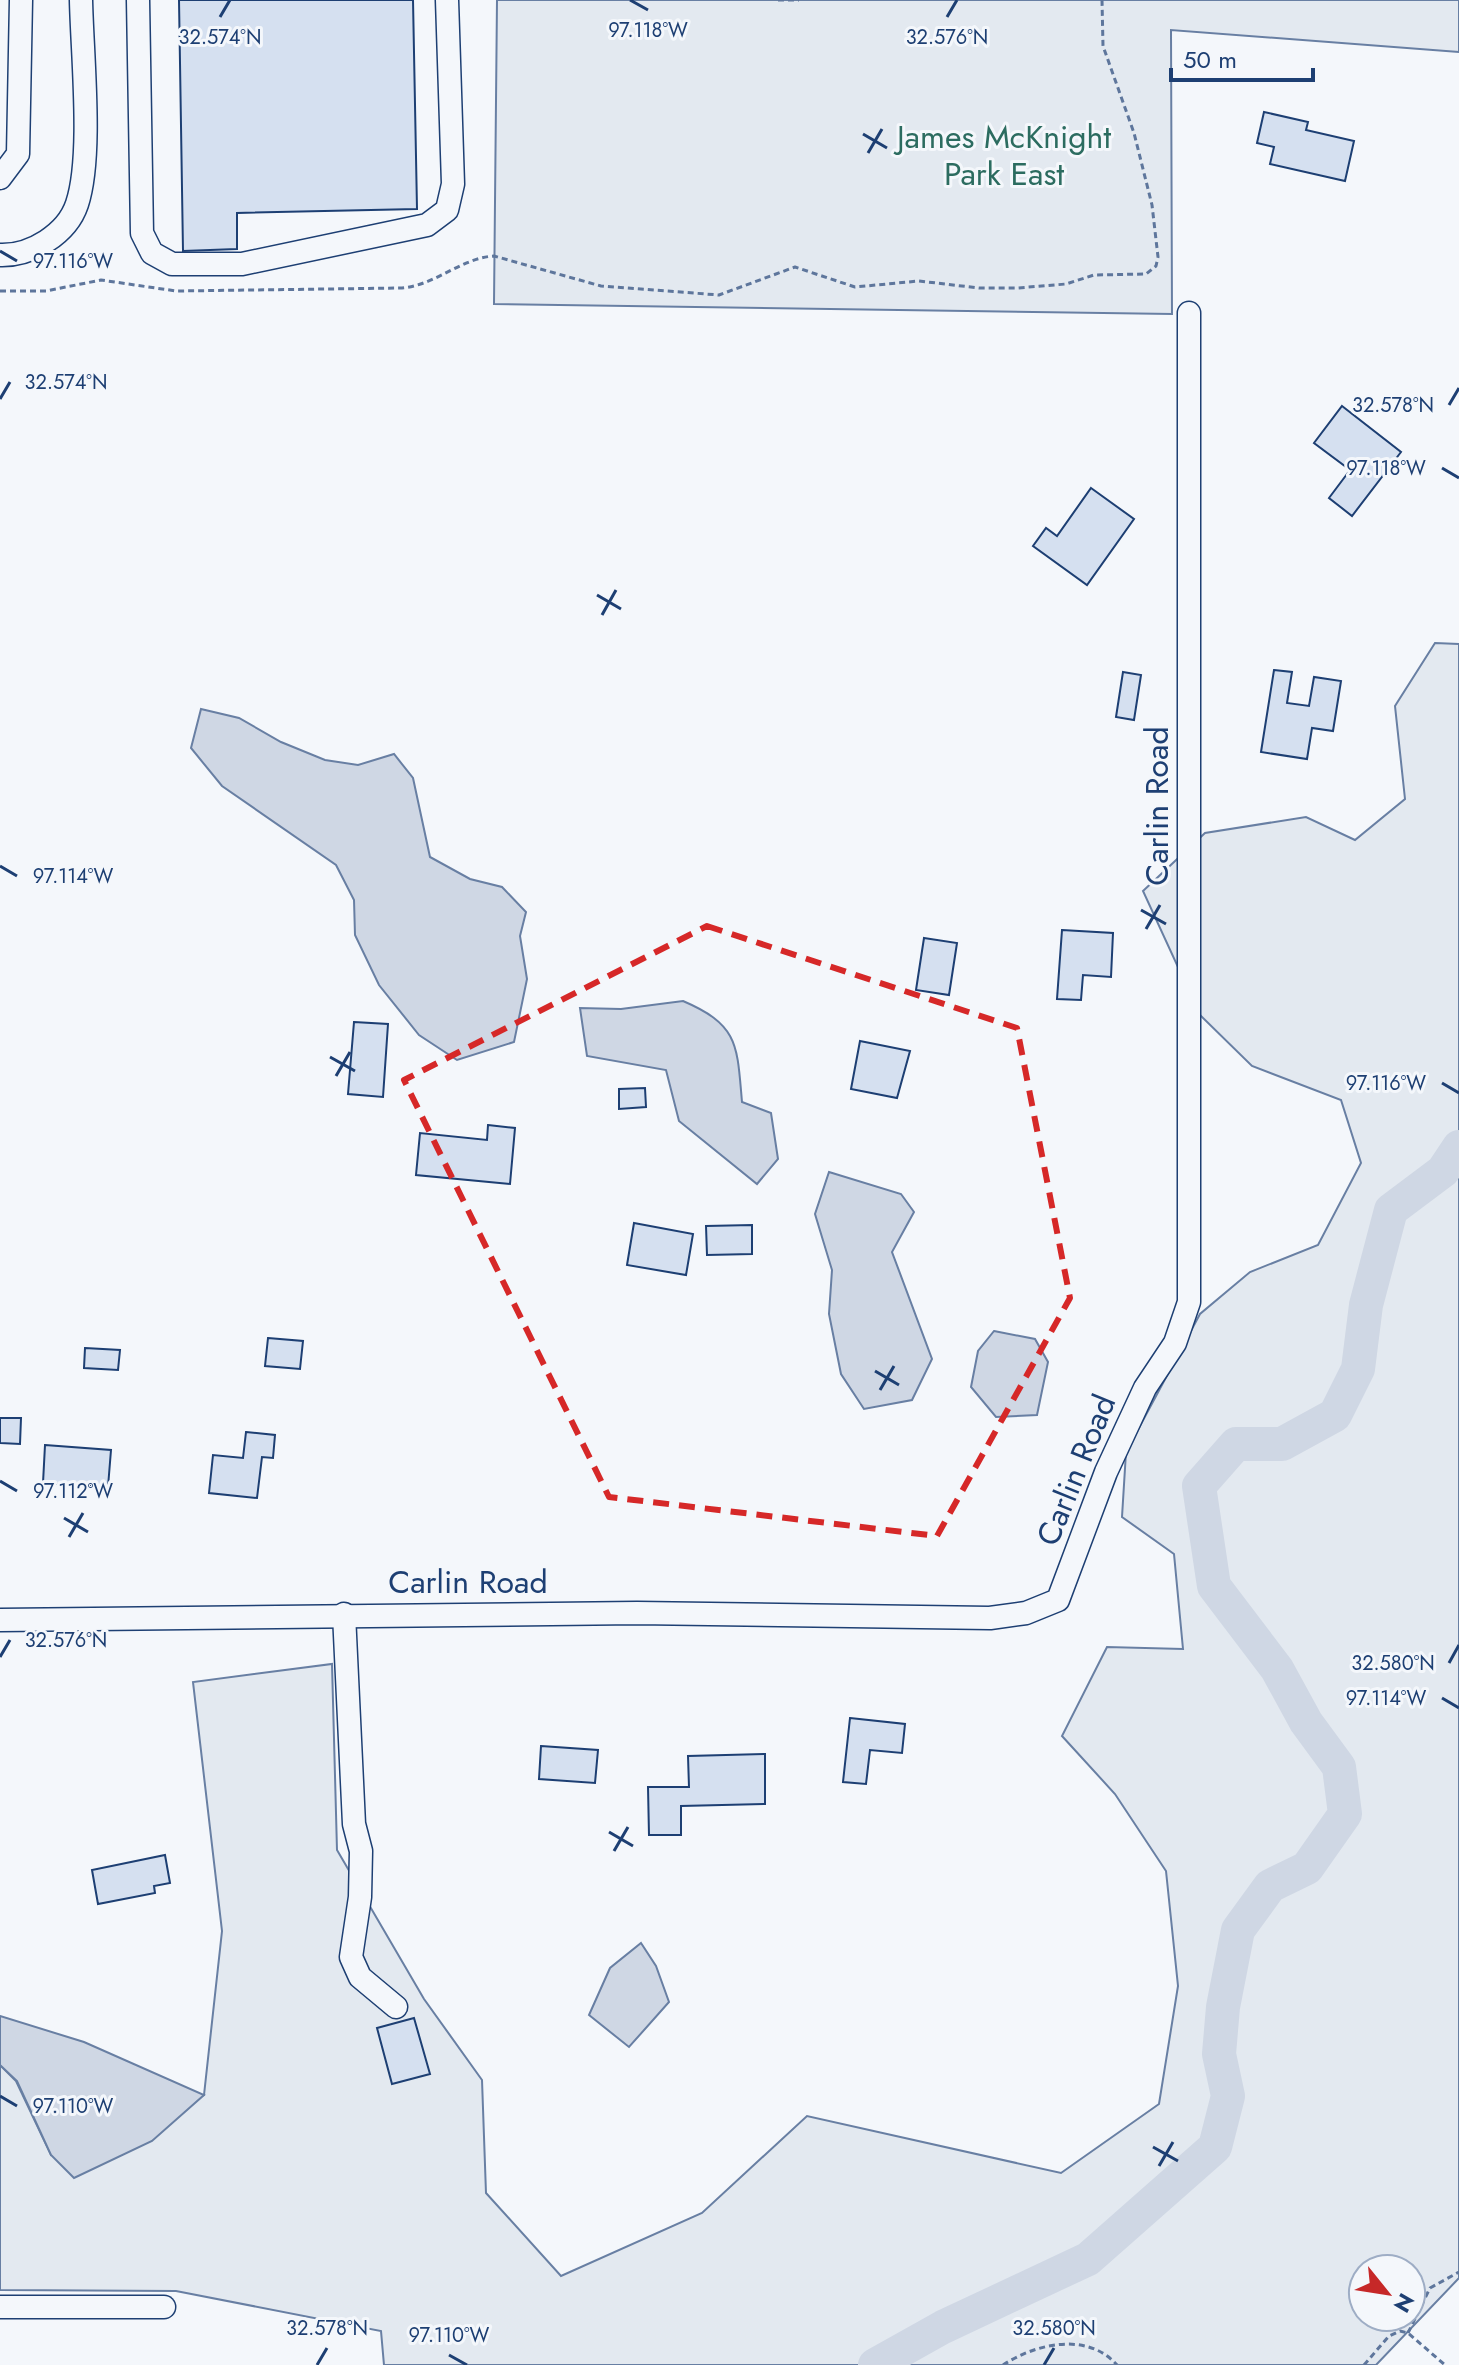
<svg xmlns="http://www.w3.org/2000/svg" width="1459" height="2365" font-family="Jost,sans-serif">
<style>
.green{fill:#e3e9f0;stroke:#687fa3;stroke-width:2;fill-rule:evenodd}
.water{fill:#cfd7e4;stroke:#687fa3;stroke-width:2}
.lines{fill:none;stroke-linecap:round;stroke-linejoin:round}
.river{stroke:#cfd7e4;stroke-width:34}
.building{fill:#d5e0f0;stroke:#1d3f73;stroke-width:2}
.minor-casing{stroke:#1d3f73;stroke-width:25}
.path{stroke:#5e769c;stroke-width:3;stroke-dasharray:6 4;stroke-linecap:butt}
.minor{stroke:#f4f7fb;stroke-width:22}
.marked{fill:none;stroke:#d62828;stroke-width:6;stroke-dasharray:16 10;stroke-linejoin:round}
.ticks{fill:none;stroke:#1d3f73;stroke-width:3}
.labels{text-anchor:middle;stroke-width:6;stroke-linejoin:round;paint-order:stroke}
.park-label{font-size:32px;fill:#2c6c60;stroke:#f4f7fb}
.street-label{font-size:32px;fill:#1d3f73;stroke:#f4f7fb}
.ticks-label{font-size:20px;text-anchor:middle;fill:#1d3f73;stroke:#f4f7fb;stroke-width:6;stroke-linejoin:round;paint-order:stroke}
</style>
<rect width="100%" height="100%" fill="#f4f7fb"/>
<g class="green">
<polygon points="497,0 1459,0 1459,52 1171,30 1172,314 494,304"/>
<path d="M1435,643L1459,644V2278L1376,2365H384L381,2331L176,2291L0,2290V2065L16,2081L51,2155L204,2095L222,1931L193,1682L332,1664L337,1850L424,1999L482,2080L486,2193L561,2276L702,2213L807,2116L1061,2173L1159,2104L1178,1986L1166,1871L1115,1794L1062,1736L1107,1647L1183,1649L1174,1554L1122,1517L1126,1452L1200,1314L1250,1272L1318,1245L1361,1163L1341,1100L1252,1066L1200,1015L1143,891L1205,833L1306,817L1355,840L1405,799L1395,706ZM1363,2269H1411V2317H1363Z"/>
</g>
<g class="water">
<polygon points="201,709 239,718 281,742 325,760 358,765 394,754 413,778 430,857 470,879 502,887 526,912 520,936 527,979 514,1042 457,1060 419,1035 379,985 355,935 354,900 336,865 222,786 191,748"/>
<path d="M683,1001C739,1025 737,1045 742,1102L771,1113L778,1159L757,1184L679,1121L666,1070L587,1056L580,1008L621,1009Z"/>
<polygon points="829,1172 901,1194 914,1212 892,1252 932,1359 912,1400 864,1409 841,1374 829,1314 832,1270 815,1214"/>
<polygon points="994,1331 1035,1339 1048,1362 1037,1415 996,1417 971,1387 978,1351"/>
<polygon points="641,1943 656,1966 669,2002 629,2047 589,2015 610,1968"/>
<polygon points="0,2016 84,2042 204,2095 152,2141 74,2178 51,2155 17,2081 0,2065"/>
</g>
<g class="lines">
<polyline class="river" points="875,2365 943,2327 1088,2259 1215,2147 1228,2096 1219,2054 1223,2007 1238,1930 1270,1886 1307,1868 1345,1814 1339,1767 1306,1722 1277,1669 1214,1586 1199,1486 1236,1444 1282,1444 1335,1415 1358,1369 1366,1305 1391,1210 1443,1171 1459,1147"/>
</g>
<g class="building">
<polygon points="179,0 413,0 417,209 237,213 237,249 183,251"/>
<polygon points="1264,112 1308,122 1306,130 1354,141 1345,181 1270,164 1274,147 1257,143"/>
<polygon points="1342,406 1401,452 1352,516 1329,498 1350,470 1314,443"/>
<polygon points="1091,488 1134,519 1087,585 1033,546 1046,528 1057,536"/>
<polygon points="1274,670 1292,672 1287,703 1309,706 1314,677 1341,681 1333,731 1312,728 1307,759 1261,752"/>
<polygon points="1123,672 1141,675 1134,720 1116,717"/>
<polygon points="1062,930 1113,933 1111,977 1083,975 1081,1000 1057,999"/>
<polygon points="924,938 957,943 949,995 916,990"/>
<polygon points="354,1022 388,1024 383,1097 348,1094"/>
<polygon points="860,1041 910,1051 897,1098 851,1089"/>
<polygon points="645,1088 646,1107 619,1109 619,1089"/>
<polygon points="488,1125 515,1128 510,1184 416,1175 420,1133 487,1140"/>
<polygon points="634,1223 693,1234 686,1275 627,1265"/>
<polygon points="752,1225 752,1254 707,1255 706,1226"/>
<polygon points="268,1338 303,1341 300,1369 265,1366"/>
<polygon points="85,1348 120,1350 118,1370 84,1368"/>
<polygon points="0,1418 21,1418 20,1444 0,1443"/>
<polygon points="246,1432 275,1435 273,1458 262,1457 257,1498 209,1493 213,1455 243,1458"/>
<polygon points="45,1445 111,1450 108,1487 43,1483"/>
<polygon points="850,1718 905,1724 902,1753 870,1750 866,1784 843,1782"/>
<polygon points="541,1746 598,1750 595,1783 539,1779"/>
<polygon points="765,1754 765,1804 681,1806 681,1835 649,1835 648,1787 689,1787 688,1756"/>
<polygon points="165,1855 170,1883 154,1886 155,1893 98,1904 92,1870"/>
<polygon points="414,2018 430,2074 392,2084 377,2028"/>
</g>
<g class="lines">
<g class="minor-casing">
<g id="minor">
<polyline points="138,0 142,233 152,253 172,264 242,264 427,225 447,210 453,184 447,0"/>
<polyline points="0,178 18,154 21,0"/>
<path d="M0,255C31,256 67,234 77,204C93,156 82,54 81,0"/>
<polyline points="344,1614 354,1824 361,1851 360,1897 351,1957 360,1977 396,2007"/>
<polyline points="0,1620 637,1613 990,1618 1026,1613 1058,1600 1106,1472 1145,1388 1175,1343 1189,1302 1189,313"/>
<polyline points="0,2307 164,2307"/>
</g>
</g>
<g class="path">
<polyline points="778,0 799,0"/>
<path d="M0,291H46L101,280L176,291L402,288C436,285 461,258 494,256L601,286L719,295L795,267L855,287L919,281L979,288H1018L1066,284L1094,275L1146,274L1156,266L1158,257L1152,205L1134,133L1103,46L1102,0"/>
<polyline points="1408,2333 1430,2288 1459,2272"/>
<path d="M1003,2365C1035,2344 1087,2331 1117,2365"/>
<polyline points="1364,2365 1389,2336 1400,2331 1408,2333 1445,2365"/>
</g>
<use href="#minor" class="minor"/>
</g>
<path class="marked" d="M707,926L1017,1028L1070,1298L937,1536L609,1497L404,1080Z"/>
<path class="ticks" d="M630,0L648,10M220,17L230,0M947,17L957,0M863,134L887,148M868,153L882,129M0,251L17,261M0,399L10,382M1449,405L1459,388M1442,468L1459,478M597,595L621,609M602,615L616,590M0,866L17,876M1141,910L1166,924M1146,929L1160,905M330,1057L355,1071M336,1076L350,1052M1442,1083L1459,1093M875,1371L899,1385M880,1390L894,1366M0,1481L17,1491M64,1518L88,1532M69,1537L83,1513M0,1657L10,1640M1449,1663L1459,1645M1442,1698L1459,1708M609,1832L633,1846M614,1851L628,1827M0,2096L17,2106M1153,2147L1178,2161M1159,2166L1173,2142M449,2355L467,2365M317,2365L327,2348M1044,2365L1054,2348"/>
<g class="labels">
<g class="park-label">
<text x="1004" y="148">James McKnight<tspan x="1004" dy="37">Park East</tspan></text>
</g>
<g class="street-label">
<text transform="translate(1157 806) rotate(-90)" y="11">Carlin Road</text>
<text transform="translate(1076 1470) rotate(-68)" y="11">Carlin Road</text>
<text x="468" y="1593">Carlin Road</text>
</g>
</g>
<g class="ticks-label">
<text x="648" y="37">97.118°W</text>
<text x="220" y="44">32.574°N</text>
<text x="947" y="44">32.576°N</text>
<text x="73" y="268">97.116°W</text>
<text x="66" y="389">32.574°N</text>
<text x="1393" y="412">32.578°N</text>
<text x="1386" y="475">97.118°W</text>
<text x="73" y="883">97.114°W</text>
<text x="1386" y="1090">97.116°W</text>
<text x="73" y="1498">97.112°W</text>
<text x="66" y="1647">32.576°N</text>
<text x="1393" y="1670">32.580°N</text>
<text x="1386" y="1705">97.114°W</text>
<text x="73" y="2113">97.110°W</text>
<text x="327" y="2335">32.578°N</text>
<text x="1054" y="2335">32.580°N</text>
<text x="449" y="2342">97.110°W</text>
</g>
<g transform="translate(1387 2293) rotate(120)"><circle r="38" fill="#f4f7fb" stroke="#9eadc5" stroke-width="2"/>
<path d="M0-6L14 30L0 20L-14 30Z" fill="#c62828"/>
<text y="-12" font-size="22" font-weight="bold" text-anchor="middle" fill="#1d3f73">N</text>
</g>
<path d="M1171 68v12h142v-12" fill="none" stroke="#1d3f73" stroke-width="4"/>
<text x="1183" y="68" font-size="24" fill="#1d3f73" stroke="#f4f7fb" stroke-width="6" paint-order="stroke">50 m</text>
</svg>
